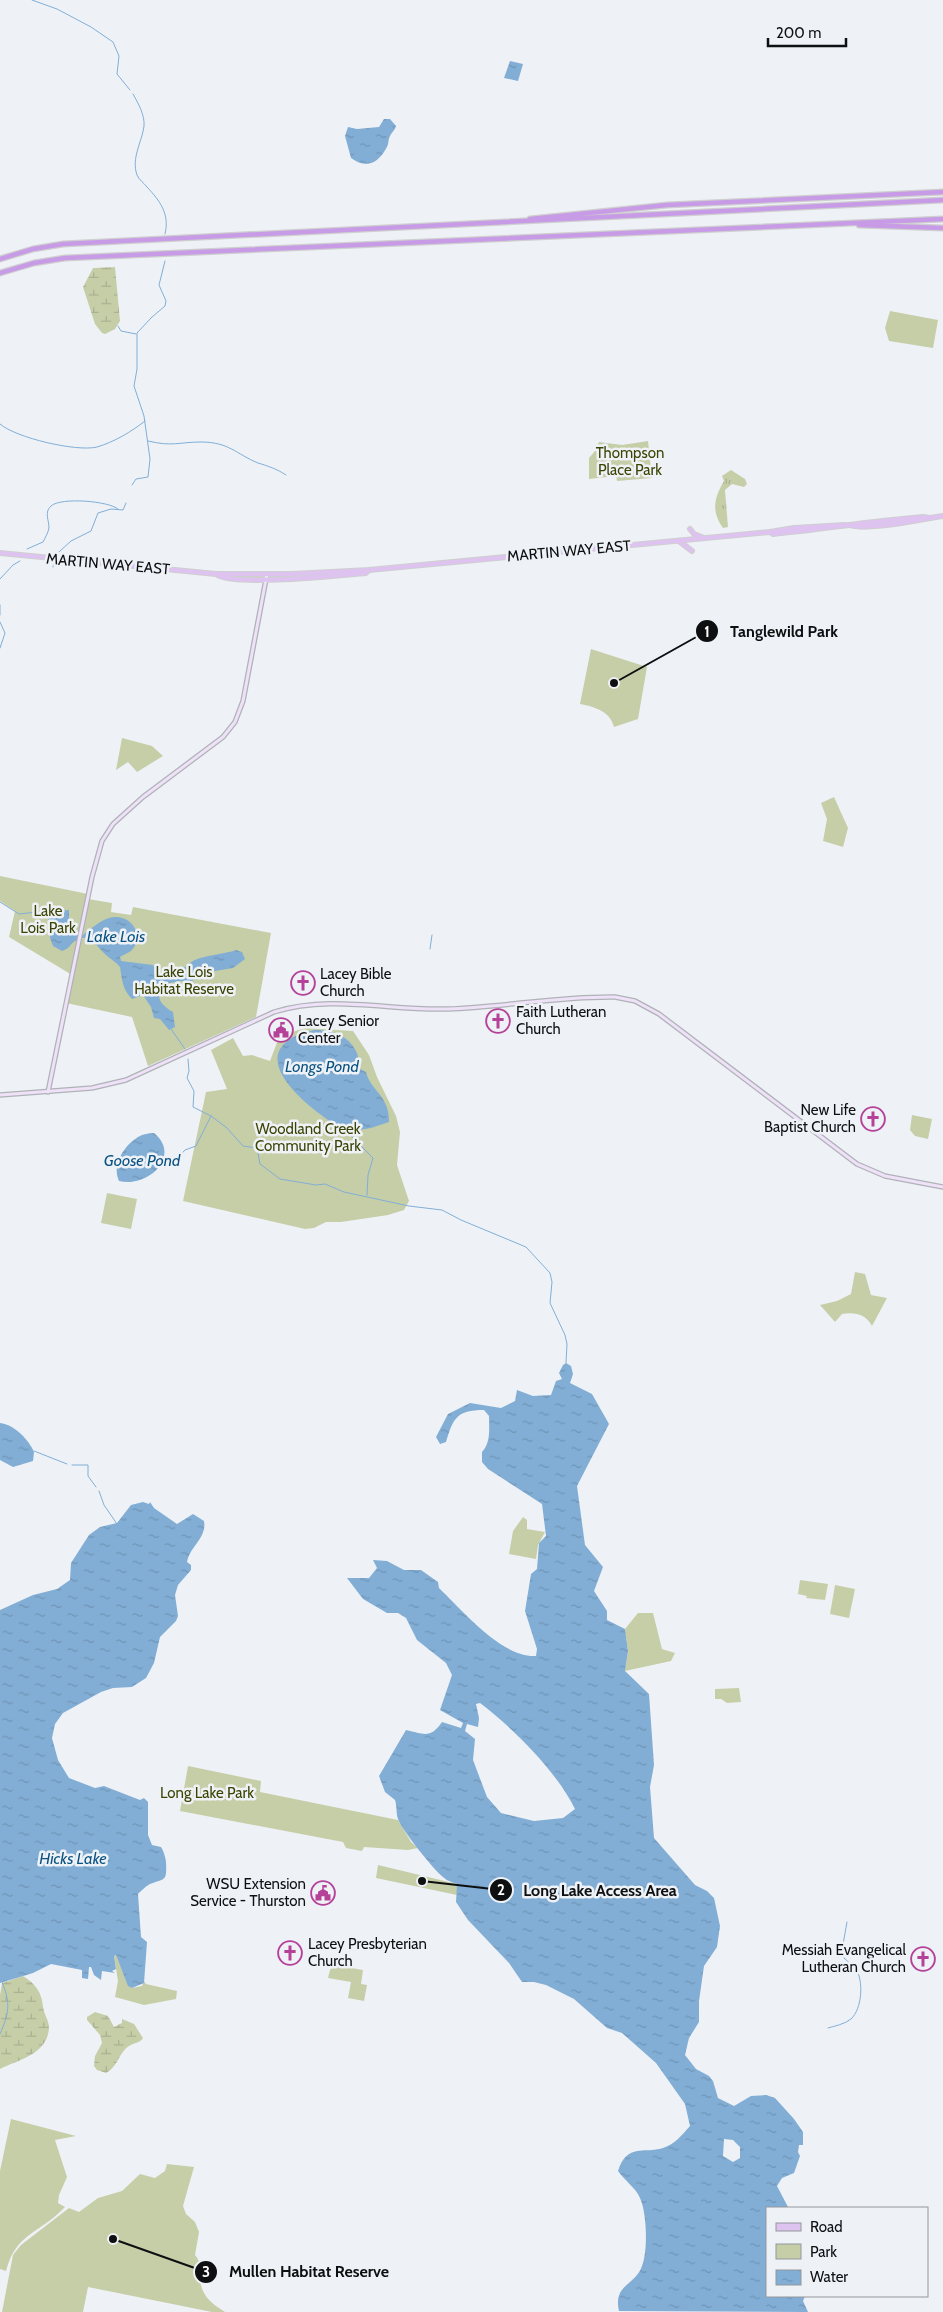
<svg xmlns="http://www.w3.org/2000/svg" width="943" height="2312" font-family="Cabin,sans-serif">
<style>
.grass{fill:url(#grass-tufts)}
.wetland{fill:url(#wetland-marsh)}
.park{fill:#c6cea8}
.water{fill:url(#water-ripples);fill-rule:evenodd}
.lines{fill:none;stroke-linecap:round;stroke-linejoin:round}
.stream{stroke:#82aed5;stroke-width:1}
.secondary-casing{stroke:#afb2b7;stroke-width:5.5}
.primary-casing{stroke:#cfcfcf;stroke-width:6}
.highway-casing{stroke:#cfcfcf;stroke-width:7}
.secondary{stroke:#eee1f8;stroke-width:3}
.primary{stroke:#dec3f1;stroke-width:4}
.highway{stroke:#c89be7;stroke-width:4.5}
.labels{text-anchor:middle;stroke-width:5;stroke-linejoin:round;paint-order:stroke}
.park-label{font-size:15px;fill:#3b4302;stroke:#eef2f7}
.street-label{font-size:15px;fill:#0d0f10;stroke:#eef2f7}
.poi-label{font-size:15px;fill:#0d0f10;stroke:#eef2f7;text-anchor:start}
.water-label{font-size:16px;font-style:italic;fill:#0a5282;stroke:#eef2f7}
.leader{fill:none;stroke:#0d0f10;stroke-width:2}
.callout-dot{fill:#0d0f10;stroke:#eef2f7;stroke-width:2}
.mark-label{font-size:15px;text-anchor:middle;font-weight:bold;fill:#fff}
.callout-label{font-size:16px;text-anchor:middle;font-weight:bold;fill:#0d0f10;stroke:#eef2f7;stroke-width:5;stroke-linejoin:round;paint-order:stroke}
</style>
<defs>
<pattern id="grass-tufts" width="24" height="20" patternUnits="userSpaceOnUse" patternTransform="scale(1.25)"><rect width="24" height="20" fill="#c6cea8"/><path d="M3 7l-1-3M5 7V3M7 7l1-3M15 17l-1-3M17 17v-4M19 17l1-3" fill="none" stroke="#a9b090"/></pattern>
<pattern id="wetland-marsh" width="20" height="14" patternUnits="userSpaceOnUse" patternTransform="scale(1.25)"><rect width="20" height="14" fill="#c6cea8"/><path d="M1 5h8M5 5V1M11 12h8M15 12V8" fill="none" stroke="#a9b090"/></pattern>
<pattern id="water-ripples" width="26" height="14" patternUnits="userSpaceOnUse" patternTransform="scale(1.25)"><rect width="26" height="14" fill="#82aed5"/><path d="M2 4q2-2 4 0t4 0M15 11q2-2 4 0t4 0" fill="none" stroke="#6f94b6"/></pattern>
</defs>
<rect width="100%" height="100%" fill="#eef2f7"/>
<path class="grass" d="M731,470L745,479L747,484L744,487L732,484L725,490L728,527L723,528C711,511 714,498 724,481L722,476Z"/>
<g class="wetland">
<polygon points="115,267 120,321 115,329 105,334 102,333 95,324 83,287 93,268"/>
<path d="M23,1976C36,1984 42,1993 43,2007C44,2014 48,2019 49,2026C49,2054 20,2059 0,2069V1995L2,1983Z"/>
<path d="M95,2012L108,2016L114,2027L122,2023V2019L134,2024L143,2038C139,2044 135,2042 129,2046C119,2052 118,2067 106,2073L97,2070L94,2066L95,2056L102,2043L100,2035L87,2020V2017Z"/>
</g>
<g class="park">
<polygon points="890,311 938,320 933,348 889,341 885,328"/>
<polygon points="648,441 652,478 617,481 616,476 589,479 589,458 595,451 599,442 622,445"/>
<path d="M591,649L647,667L638,719L614,727C610,711 595,707 580,704Z"/>
<polygon points="122,738 152,746 163,756 137,772 128,762 116,770"/>
<polygon points="834,797 848,828 843,847 823,841 827,819 821,803"/>
<polygon points="0,876 88,894 88,899 112,903 111,912 131,915 133,907 271,933 256,1017 148,1066 132,1017 66,1003 72,975 9,937 15,911 0,901"/>
<polygon points="305,1028 353,1031 369,1055 377,1077 396,1116 400,1132 397,1165 409,1201 404,1210 388,1215 341,1222 326,1222 314,1228 305,1229 183,1201 206,1092 227,1089 211,1050 233,1038 243,1056 252,1055 270,1061 278,1040 295,1031"/>
<polygon points="912,1115 932,1119 928,1139 915,1136 910,1130"/>
<polygon points="107,1193 137,1199 131,1229 101,1223"/>
<path d="M855,1272L865,1274L871,1295L887,1298L872,1326C866,1314 854,1312 842,1314L835,1322L820,1305L837,1301L851,1294Z"/>
<polygon points="523,1517 527,1520 527,1529 545,1532 538,1545 536,1559 509,1554 513,1531"/>
<polygon points="800,1580 828,1584 825,1600 806,1598 807,1596 798,1594"/>
<polygon points="835,1585 855,1589 849,1618 830,1614"/>
<polygon points="638,1613 653,1613 662,1649 675,1653 671,1661 625,1671 628,1651 625,1629"/>
<polygon points="739,1688 741,1702 727,1703 721,1699 715,1699 715,1689"/>
<polygon points="188,1766 261,1781 260,1792 398,1820 411,1842 418,1848 408,1850 364,1847 362,1851 346,1848 343,1842 180,1811"/>
<polygon points="378,1865 457,1884 457,1895 376,1878"/>
<polygon points="116,1955 129,1986 132,1988 142,1986 144,1981 146,1984 177,1991 176,1999 144,2005 115,1997 118,1981 114,1956"/>
<polygon points="334,1965 363,1970 361,1984 367,1985 364,2001 348,1998 351,1982 328,1978 330,1970"/>
<path d="M11,2119L76,2136L55,2140L67,2177L59,2195L58,2203L65,2207C41,2233 16,2232 6,2271L0,2269V2171Z"/>
<path d="M167,2164L194,2167L183,2206L186,2214L195,2222L199,2232L195,2255C200,2261 199,2263 199,2270C200,2293 206,2300 225,2312H212L88,2287L83,2312H2L13,2255L21,2245L69,2208L79,2212L98,2198L122,2191L140,2174L155,2178L165,2171Z"/>
</g>
<g class="water">
<polygon points="510,61 523,64 518,81 504,78"/>
<path d="M384,119H390L396,126C395,130 392,132 390,136C388,139 389,143 387,147C378,164 366,169 351,158L345,136L348,127L357,129L379,127Z"/>
<path d="M69,910V921L75,928L76,934L83,935C90,929 100,921 109,918C131,912 146,936 131,951C128,953 123,955 120,957L121,961L153,965L163,978C176,980 180,970 190,963C200,955 222,955 236,950L242,952L245,959L233,968L209,972L190,982L179,981L162,985C155,998 161,1005 173,1012L175,1027L169,1030L160,1019L154,1018L151,1007L143,995L132,999C122,989 122,979 120,967C116,962 110,959 105,954C97,947 90,932 77,940C70,943 70,949 62,951L53,946L50,938L51,922L45,916L51,911Z"/>
<path d="M314,1030C332,1030 349,1035 357,1053C359,1058 359,1064 360,1069L366,1072C370,1090 390,1096 389,1122L371,1128L347,1132C325,1120 253,1070 286,1042C293,1035 305,1033 314,1030Z"/>
<path d="M154,1133C182,1156 148,1188 119,1181C111,1164 125,1145 138,1137C143,1134 149,1133 154,1133Z"/>
<path d="M566,1363L571,1366L573,1374L570,1383L592,1394L609,1424L577,1486L585,1545L603,1567L594,1591L607,1611V1620L625,1629L628,1651L625,1671L649,1694L654,1765L650,1787L654,1838L695,1885L707,1891L714,1898L720,1926L717,1947L704,1966L699,2001V2022L689,2038L685,2055L696,2069L709,2076L713,2081L718,2098L734,2106L751,2096L766,2095L775,2098L794,2119L803,2132V2145H799L798,2152L800,2156L794,2173L782,2178L777,2186L788,2207L795,2208H767V2296H805L803,2301L808,2312L619,2311C613,2284 635,2286 642,2266C648,2251 647,2213 640,2198C636,2188 624,2180 618,2171C627,2143 643,2154 663,2148C675,2144 682,2135 690,2126L685,2104L656,2063L622,2033L607,2028L574,1999L546,1985L534,1982H522L509,1963L468,1920L456,1902L457,1884C452,1882 447,1881 443,1877C434,1870 401,1829 398,1819C396,1814 397,1806 395,1800L385,1792L379,1776L406,1730C425,1734 430,1739 442,1722L461,1728L463,1723L440,1710L452,1675L446,1663L417,1640L406,1618L398,1613H387L363,1599L347,1578H369L377,1568L373,1560L387,1561L404,1570H421L438,1582L439,1588C463,1611 502,1658 536,1656L537,1649L525,1611L531,1574L537,1569L539,1543L546,1536L542,1504L488,1469L482,1462V1452C491,1442 489,1429 489,1416L484,1410C456,1410 453,1419 446,1442L440,1444L436,1437L448,1414L470,1403L501,1408L515,1401L517,1390L533,1396L551,1395L556,1381L562,1379L559,1373L563,1365ZM480,1703C513,1728 557,1772 575,1809L563,1818L534,1821L501,1813L487,1797L473,1760L475,1739L465,1731L467,1724L478,1727L479,1718L476,1704ZM724,2139L733,2140L740,2147V2158L733,2162L723,2156Z"/>
<path d="M0,1423C15,1425 28,1439 34,1452L33,1461L13,1467L0,1460Z"/>
<path d="M143,1502L149,1504L150,1502L154,1508L177,1524L193,1514L204,1521C207,1538 190,1546 187,1562L191,1565V1570L178,1585L175,1595L178,1616L176,1621L160,1637L154,1663L146,1678L132,1687L113,1688L101,1692L63,1713L55,1724L52,1738L58,1760L69,1778L95,1788L104,1786L140,1800L144,1798L148,1802V1835L152,1845L161,1847C164,1852 165,1856 166,1862C167,1882 165,1878 150,1884C146,1886 141,1891 138,1894L141,1937L147,1942L144,1983L132,1988L128,1986L116,1955L114,1956L116,1969L112,1971L115,1973L102,1971L101,1980L94,1975L91,1967H89L88,1979L82,1978V1970L51,1964L33,1973L0,1983V1610L33,1595L57,1589L70,1580L71,1563L89,1535L100,1527L117,1523L131,1505Z"/>
</g>
<g class="lines">
<g class="stream">
<polyline points="32,0 57,9 91,27 113,42 119,56 117,74 130,90"/>
<path d="M133,94C138,103 145,115 144,126C142,142 131,158 137,175C139,180 144,183 147,187C160,201 170,214 165,234"/>
<polyline points="118,326 121,331 136,334"/>
<path d="M0,424C16,438 77,452 97,447C114,442 131,432 145,421"/>
<path d="M148,441C173,447 179,442 201,442C229,442 236,454 258,463C268,466 277,469 286,475"/>
<polyline points="132,485 136,479 148,477 150,459 144,416 134,386 137,369 137,333 152,317 165,306 166,301 159,285 165,261"/>
<path d="M27,549L43,542C45,538 48,533 49,528C49,520 44,512 51,506C61,497 109,501 118,509"/>
<polyline points="59,552 71,541 91,531 98,513 111,509 123,510 126,503"/>
<polyline points="53,567 54,563"/>
<polyline points="0,579 13,565 20,561"/>
<polyline points="0,605 0,615"/>
<polyline points="0,622 5,633 0,648"/>
<polyline points="0,902 19,914 37,912 47,916"/>
<polyline points="430,949 432,935"/>
<polyline points="171,1029 185,1049"/>
<polyline points="188,1059 189,1071 187,1078 194,1091 193,1107 211,1116 227,1128 243,1146 257,1148 260,1164 280,1179 316,1185 325,1184 344,1192 409,1206 442,1210 461,1220 526,1247 550,1273 552,1282 550,1303 565,1335 567,1344 566,1363"/>
<polyline points="347,1132 373,1158 368,1175 367,1195"/>
<polyline points="157,1167 169,1167 185,1150 196,1146 211,1116"/>
<polyline points="34,1451 67,1464"/>
<polyline points="72,1465 88,1465 88,1476 96,1487"/>
<polyline points="99,1491 104,1505 117,1524"/>
<polyline points="847,1922 842,1950 844,1958 853,1966"/>
<path d="M828,2028C835,2026 845,2024 851,2019C862,2009 864,1981 856,1969"/>
<path d="M0,2034C9,2013 11,2004 2,1982"/>
</g>
<g class="secondary-casing">
<g id="secondary">
<polyline points="48,1092 92,877 102,841 113,824 143,797 223,737 235,722 243,701 267,574"/>
<path d="M0,1095L92,1088L126,1080L274,1012C331,994 390,1011 448,1009C504,1007 560,996 615,997L635,1001L659,1014L857,1164L885,1176L943,1187"/>
</g>
</g>
<g class="primary-casing">
<g id="primary">
<path d="M849,525C869,531 920,519 943,516"/>
<polyline points="690,529 694,534 704,538"/>
<path d="M770,532L773,534C824,529 872,521 923,517L930,518"/>
<polyline points="679,541 692,551"/>
<polyline points="0,553 216,574 292,574 369,570 770,532 794,528 844,525"/>
<path d="M216,574C231,587 342,575 366,573L369,570"/>
</g>
</g>
<g class="highway-casing">
<g id="highway">
<polyline points="530,219 667,205 943,192"/>
<polyline points="859,225 943,228"/>
<polyline points="0,259 33,249 63,244 943,200"/>
<polyline points="0,273 34,263 65,258 943,219"/>
</g>
</g>
<use href="#secondary" class="secondary"/>
<use href="#primary" class="primary"/>
<use href="#highway" class="highway"/>
</g>
<defs>
<g id="church-ring" transform="scale(1.25)"><circle r="9.5" fill="#eef2f7" stroke="#b54198" stroke-width="1.5"/><path d="M-1.2-6h2.4v3.5h3.3v2.4h-3.3V6h-2.4V-.1h-3.3v-2.4h3.3Z" fill="#b54198"/></g>
<g id="civic-ring" transform="scale(1.25)"><circle r="9.5" fill="#eef2f7" stroke="#b54198" stroke-width="1.5"/><path d="M-.6-6.5H3V-4.5H.6V-3L4-1V1h2V6H-6V1h2V-1L-.6-3ZM-1.2 2.5V6h2.4V2.5Z" fill="#b54198"/></g>
</defs>
<g fill-rule="evenodd">
<use href="#church-ring" x="303" y="983"/>
<use href="#church-ring" x="498" y="1021"/>
<use href="#civic-ring" x="281" y="1030"/>
<use href="#church-ring" x="873" y="1119"/>
<use href="#civic-ring" x="323" y="1893"/>
<use href="#church-ring" x="290" y="1953"/>
<use href="#church-ring" x="923" y="1959"/>
</g>
<g class="labels">
<g class="park-label">
<text x="630" y="458">Thompson<tspan x="630" dy="17">Place Park</tspan></text>
<text x="48" y="916">Lake<tspan x="48" dy="17">Lois Park</tspan></text>
<text x="184" y="977">Lake Lois<tspan x="184" dy="17">Habitat Reserve</tspan></text>
<text x="308" y="1134">Woodland Creek<tspan x="308" dy="17">Community Park</tspan></text>
<text x="207" y="1798">Long Lake Park</text>
</g>
<g class="street-label">
<text transform="translate(569 551) rotate(-5)" y="5">MARTIN WAY EAST</text>
<text transform="translate(108 564) rotate(5)" y="5">MARTIN WAY EAST</text>
</g>
<g class="poi-label">
<text x="320" y="979">Lacey Bible<tspan x="320" dy="17">Church</tspan></text>
<text x="516" y="1017">Faith Lutheran<tspan x="516" dy="17">Church</tspan></text>
<text x="298" y="1026">Lacey Senior<tspan x="298" dy="17">Center</tspan></text>
<text x="856" y="1115" text-anchor="end">New Life<tspan x="856" dy="17">Baptist Church</tspan></text>
<text x="306" y="1889" text-anchor="end">WSU Extension<tspan x="306" dy="17">Service - Thurston</tspan></text>
<text x="308" y="1949">Lacey Presbyterian<tspan x="308" dy="17">Church</tspan></text>
<text x="906" y="1955" text-anchor="end">Messiah Evangelical<tspan x="906" dy="17">Lutheran Church</tspan></text>
</g>
<g class="water-label">
<text x="116" y="942">Lake Lois</text>
<text x="322" y="1072">Longs Pond</text>
<text x="142" y="1166">Goose Pond</text>
<text x="73" y="1864">Hicks Lake</text>
</g>
</g>
<path class="leader" d="M614 683L707 631M422 1881L501 1890M113 2239L206 2272"/>
<g class="callout-dot">
<circle cx="614" cy="683" r="5"/>
<circle cx="422" cy="1881" r="5"/>
<circle cx="113" cy="2239" r="5"/>
<circle cx="707" cy="631" r="12"/>
<circle cx="501" cy="1890" r="12"/>
<circle cx="206" cy="2272" r="12"/>
</g>
<g class="mark-label">
<text x="707" y="637">1</text>
<text x="501" y="1895">2</text>
<text x="206" y="2277">3</text>
</g>
<g class="callout-label">
<text x="784" y="637">Tanglewild Park</text>
<text x="600" y="1896">Long Lake Access Area</text>
<text x="309" y="2277">Mullen Habitat Reserve</text>
</g>
<rect x="766" y="2207" width="162" height="90" fill="#eef2f7" stroke="#94979b"/>
<rect x="776" y="2223" width="25" height="8" fill="#dec3f1" stroke="#94979b"/>
<text x="810" y="2232" font-size="15" fill="#0d0f10">Road</text>
<rect x="776" y="2244" width="25" height="15" fill="#c6cea8" stroke="#94979b"/>
<text x="810" y="2257" font-size="15" fill="#0d0f10">Park</text>
<rect x="776" y="2270" width="25" height="15" fill="url(#water-ripples)" stroke="#94979b"/>
<text x="810" y="2282" font-size="15" fill="#0d0f10">Water</text>
<path d="M768 38v8h78v-8" fill="none" stroke="#0d0f10" stroke-width="2.5"/>
<text x="776" y="38" font-size="15" fill="#0d0f10" stroke="#eef2f7" stroke-width="4" paint-order="stroke">200 m</text>
</svg>
